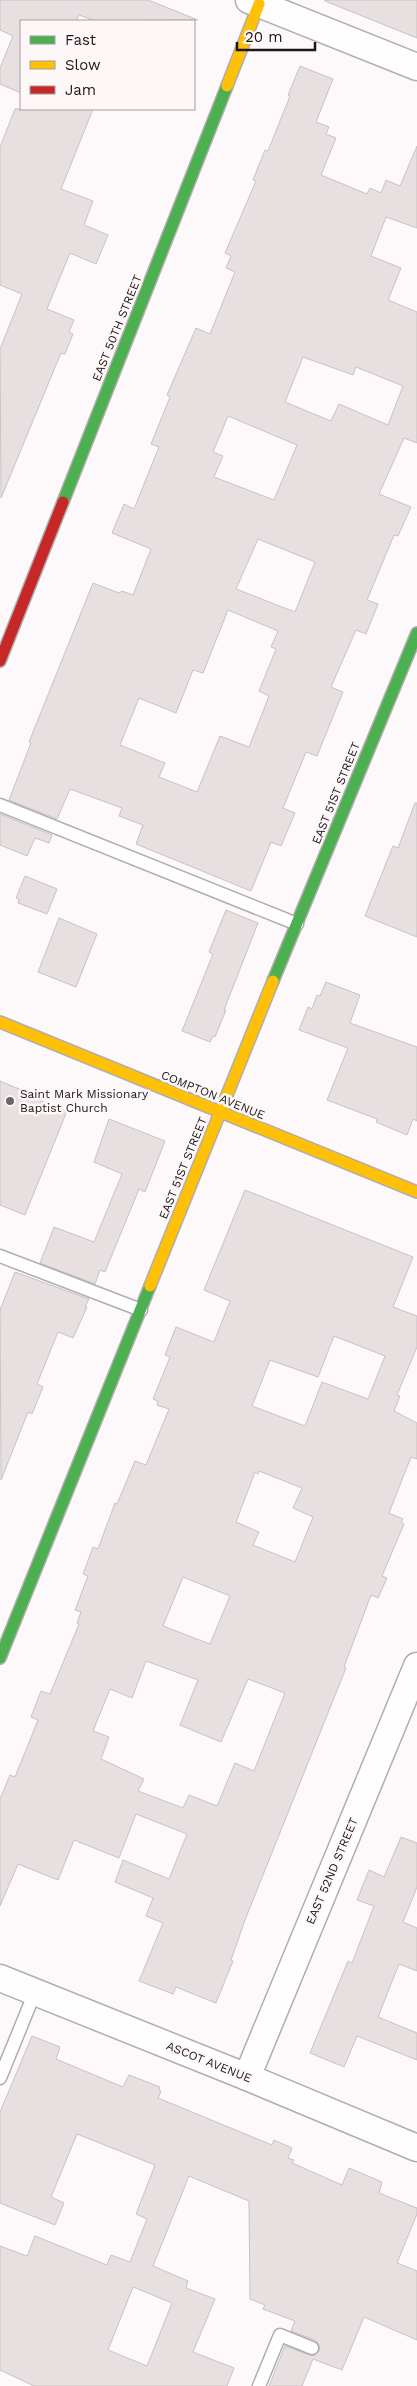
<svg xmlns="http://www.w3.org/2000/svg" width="417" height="2386" font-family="'Work Sans',sans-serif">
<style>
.building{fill:#e8dfe0;stroke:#c7c2c3;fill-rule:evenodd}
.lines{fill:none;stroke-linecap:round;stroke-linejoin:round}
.lane-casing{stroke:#b1acad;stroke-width:15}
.street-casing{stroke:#b1acad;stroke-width:29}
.fast-casing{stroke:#b1acad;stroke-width:14}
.slow-casing{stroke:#b1acad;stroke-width:14}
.jam-casing{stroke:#b1acad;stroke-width:14}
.lane{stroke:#fffefe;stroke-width:12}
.street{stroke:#fffefe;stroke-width:26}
.fast{stroke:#4caf50;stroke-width:11}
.slow{stroke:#ffc107;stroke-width:11}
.jam{stroke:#c62828;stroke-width:11}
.poi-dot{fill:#6b6667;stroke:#fef7f8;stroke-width:2}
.labels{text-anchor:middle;stroke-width:5;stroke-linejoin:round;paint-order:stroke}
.street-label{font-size:12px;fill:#1d1718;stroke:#fef7f8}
.poi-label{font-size:12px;fill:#1d1718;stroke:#fef7f8;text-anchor:start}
</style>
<rect width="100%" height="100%" fill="#fdf8f9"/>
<g class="building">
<polygon points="0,0 148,0 198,20 95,21 79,15 76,21 21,21 21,93 0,84 0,68 13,36 0,30"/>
<polygon points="325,0 417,0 417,38 325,1"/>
<path d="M300,66L333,79L316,122L329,127L326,134L336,138L321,175L367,194L370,188L381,193L386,180L400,186L417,146V228L386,217L371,256L401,268L388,300L417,312V443L404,438L379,494L411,507L398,536L394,535L367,600L378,604L366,634L356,630L331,687L343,692L317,756L306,752L283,808L295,813L281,846L271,842L251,891L136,844L143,825L119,816L122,808L70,789L57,819L9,800L31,743L29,742L93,583L119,593L122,591L133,595L151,549L112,533L124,504L134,509L159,447L151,444L170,397L167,395L196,328L210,334L235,272L226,268L231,256L225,253L256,181L253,180L265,150L268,151L290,96L288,95ZM303,357L353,375L356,367L403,386L388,425L339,404L331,421L285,402ZM228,416L297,445L274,500L214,477L223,456L213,452ZM258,539L315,562L295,612L236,589ZM228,610L278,631L271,647L276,649L259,691L269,696L249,747L220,736L197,792L159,777L165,763L120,745L139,698L176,713L193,670L203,673Z"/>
<polygon points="15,109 93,109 61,189 93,201 84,225 108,235 96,264 70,253 47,309 74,320 69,332 73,334 65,354 61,353 1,498 0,349 22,294 0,285 0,147"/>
<polygon points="415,803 417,803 417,937 365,916 393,846 398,848"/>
<polygon points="0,814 52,835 49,843 35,838 27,856 0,845"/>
<polygon points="25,876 57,889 47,914 18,903 19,899 16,898"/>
<polygon points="226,910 258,923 224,1010 226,1010 215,1037 213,1036 210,1042 182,1031 213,954 209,952"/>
<polygon points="59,918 97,934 76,987 38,972"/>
<polygon points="326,982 360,995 350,1023 417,1047 417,1121 413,1119 407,1135 376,1122 377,1119 327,1100 348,1048 299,1030 308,1007 312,1009 317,995 320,996"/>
<polygon points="0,1081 24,1091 23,1094 67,1111 25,1215 0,1205"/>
<polygon points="109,1119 165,1141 145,1192 139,1189 105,1272 100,1270 95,1284 40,1263 54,1227 94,1242 122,1174 94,1162"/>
<path d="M245,1190L413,1257L393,1307L417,1316V1347L397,1395L400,1396L394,1411L417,1423V1459L411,1457L389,1513L403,1519L401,1522L404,1524L382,1576L387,1578L378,1598L371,1595L344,1667L346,1668L245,1920L231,1960L233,1961L216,2003L176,1987L173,1994L139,1981L163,1923L146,1916L153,1898L115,1882L123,1860L169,1879L187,1834L136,1814L119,1858L74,1840L58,1880L18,1864L0,1906V1799L10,1775L15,1777L38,1720L31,1717L41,1691L50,1694L79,1624L77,1623L81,1612L75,1610L88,1576L83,1574L93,1547L98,1549L115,1503L117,1504L135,1461L146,1465L169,1409L157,1405L158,1401L153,1399L170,1357L165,1355L176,1327L214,1342L230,1301L204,1290ZM334,1336L385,1356L368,1399L322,1382L305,1426L252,1406L270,1360L318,1377ZM259,1471L302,1488L293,1508L313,1517L295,1562L253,1545L259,1532L236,1522L255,1472L258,1474ZM183,1577L230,1596L210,1644L163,1626ZM146,1661L198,1680L180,1725L221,1742L248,1679L285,1693L254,1771L235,1763L217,1806L189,1795L183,1808L138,1791L144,1779L101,1759L109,1737L93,1731L110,1689L132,1698Z"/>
<polygon points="15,1272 89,1299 85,1307 87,1307 73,1338 58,1332 37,1384 43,1387 32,1414 28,1412 1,1480 0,1310"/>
<polygon points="401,1837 417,1843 417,1887 403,1922 417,1928 417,1971 399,1964 378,2017 417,2033 417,2060 357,2036 344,2067 310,2053 348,1961 352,1963 374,1906 357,1900 369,1870 384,1877"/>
<path d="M32,2036L60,2047L56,2059L123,2087L129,2075L160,2087L159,2090L161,2091L158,2098L272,2145L274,2140L292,2148L288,2158L294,2160L292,2163L342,2185L349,2168L382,2182L379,2193L417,2208V2214L397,2263L417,2271V2340L364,2317L342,2370L313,2359L302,2386H269L285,2346L313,2356L319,2351L320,2346L315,2340L291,2331L295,2321L263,2309L265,2305L250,2299L249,2201L189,2176L153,2266L188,2281L186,2288L215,2299L193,2352L234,2368L227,2386H34L0,2370V2246L27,2256L35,2236L107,2265L111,2255L130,2262L147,2219L136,2214L155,2165L77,2134L51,2197L64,2203L55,2225L0,2203V2112ZM133,2287L172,2303L147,2366L108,2350Z"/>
</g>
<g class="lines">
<g class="lane-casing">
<g id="lane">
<polyline points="0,805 297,924"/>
<polyline points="0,1256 141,1310"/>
<polyline points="0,2078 35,1992"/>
<polyline points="259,2386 280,2335 312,2348"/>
</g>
</g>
<g class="street-casing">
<g id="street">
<polyline points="249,0 417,67"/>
<polyline points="0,1978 247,2077 417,2148"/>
<polyline points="247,2077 417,1666"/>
</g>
</g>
<g class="fast-casing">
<g id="fast">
<polyline points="63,502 227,86"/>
<polyline points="273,981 417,633"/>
<polyline points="0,1658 150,1286"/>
</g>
</g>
<g class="slow-casing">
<g id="slow">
<polyline points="227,86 259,4"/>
<polyline points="0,1022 417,1192"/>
<polyline points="150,1286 273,981"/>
</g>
</g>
<g class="jam-casing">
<polyline id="jam" points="0,661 63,502"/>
</g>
<use href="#lane" class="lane"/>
<use href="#street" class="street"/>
<use href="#fast" class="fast"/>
<use href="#slow" class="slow"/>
<use href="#jam" class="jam"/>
</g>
<circle class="poi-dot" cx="10" cy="1101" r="5"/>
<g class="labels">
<g class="street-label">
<text transform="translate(117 328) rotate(-68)" y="4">EAST 50TH STREET</text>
<text transform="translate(336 793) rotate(-68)" y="4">EAST 51ST STREET</text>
<text transform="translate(213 1095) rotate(22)" y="4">COMPTON AVENUE</text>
<text transform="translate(183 1168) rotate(-68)" y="4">EAST 51ST STREET</text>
<text transform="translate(332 1871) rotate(-67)" y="4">EAST 52ND STREET</text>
<text transform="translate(209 2062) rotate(22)" y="4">ASCOT AVENUE</text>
</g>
<g class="poi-label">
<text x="20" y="1098">Saint Mark Missionary<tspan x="20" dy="14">Baptist Church</tspan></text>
</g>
</g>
<rect x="20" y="20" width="175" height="90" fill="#fef7f8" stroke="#a49d9e"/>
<rect x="30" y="36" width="25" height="8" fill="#4caf50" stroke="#a49d9e"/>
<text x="65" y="45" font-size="15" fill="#1d1718">Fast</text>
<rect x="30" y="61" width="25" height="8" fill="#ffc107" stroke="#a49d9e"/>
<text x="65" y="70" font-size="15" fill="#1d1718">Slow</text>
<rect x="30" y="86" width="25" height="8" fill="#c62828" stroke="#a49d9e"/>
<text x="65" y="95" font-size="15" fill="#1d1718">Jam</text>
<path d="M237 42v8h78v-8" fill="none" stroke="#1d1718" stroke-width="2.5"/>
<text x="245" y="42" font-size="15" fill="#1d1718" stroke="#fef7f8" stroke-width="4" paint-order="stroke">20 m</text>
</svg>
